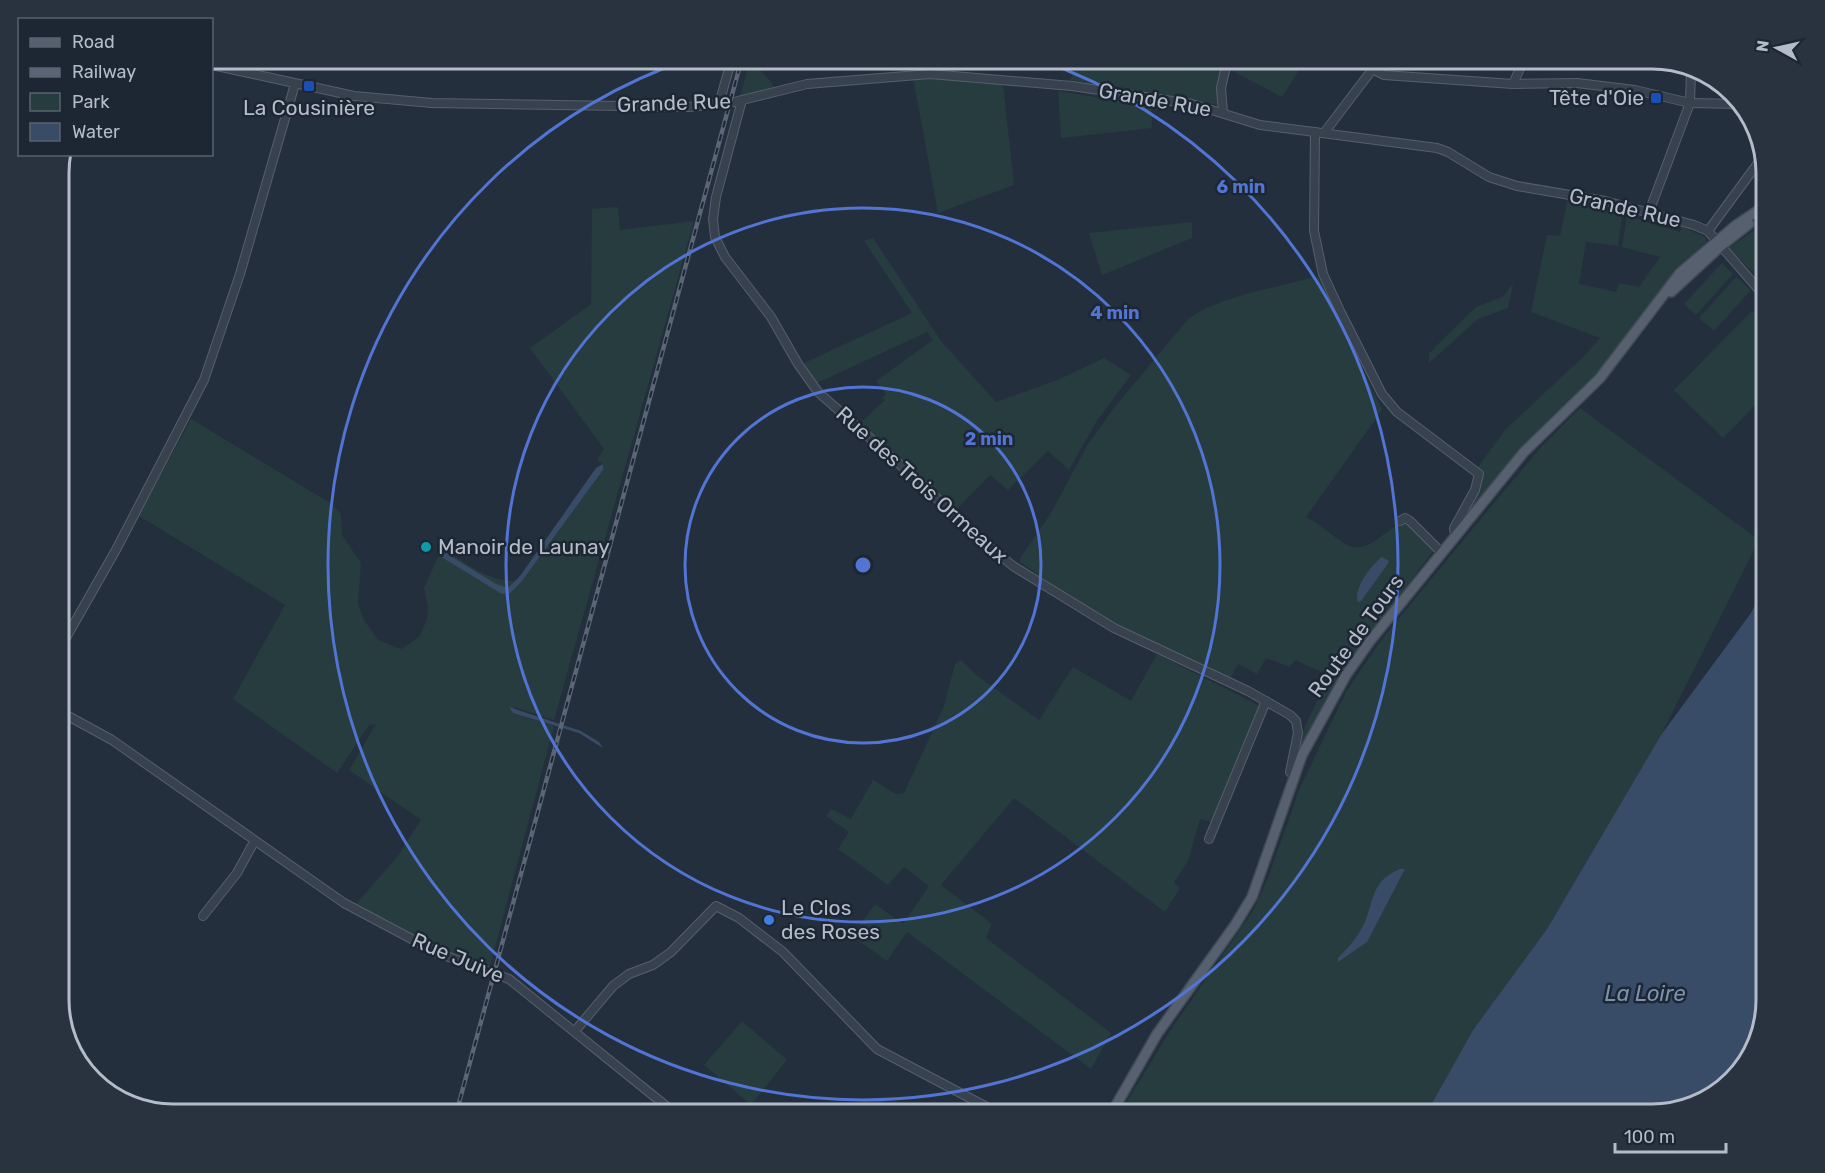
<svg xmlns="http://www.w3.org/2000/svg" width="1825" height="1173" font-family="Rubik,sans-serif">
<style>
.green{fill:#263c3f}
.water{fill:#394c67}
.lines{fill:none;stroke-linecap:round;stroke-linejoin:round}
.minor-casing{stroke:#565f6c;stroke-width:10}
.major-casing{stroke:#414a57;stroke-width:12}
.minor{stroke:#38414e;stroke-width:8}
.major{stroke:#56606e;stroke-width:9}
.rail-casing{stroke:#5a6575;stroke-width:4.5}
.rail{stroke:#1d2633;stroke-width:2;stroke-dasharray:7;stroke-linecap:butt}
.ring{fill:none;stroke:#5274d3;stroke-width:3}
.transit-dot{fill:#1a4fb4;stroke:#1d2633;stroke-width:2}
.culture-dot{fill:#0f9aa8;stroke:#1d2633;stroke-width:2}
.shop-dot{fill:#3f7fe0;stroke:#1d2633;stroke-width:2}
.labels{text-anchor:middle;stroke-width:5;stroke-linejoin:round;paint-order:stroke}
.poi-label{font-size:21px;fill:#b4bcc9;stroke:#1d2633;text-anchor:start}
.street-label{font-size:21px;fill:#b4bcc9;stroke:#1d2633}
.water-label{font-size:22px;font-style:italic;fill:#7c92b1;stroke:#1d2633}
.rim{fill:none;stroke:#b4bcc9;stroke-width:3}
.centre{fill:#5274d3;stroke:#1d2633;stroke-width:3}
.ring-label{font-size:18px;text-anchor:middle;font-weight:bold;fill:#5274d3;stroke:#1d2633;stroke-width:5;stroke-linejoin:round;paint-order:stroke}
</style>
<rect width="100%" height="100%" fill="#242f3e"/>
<g class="green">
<polygon points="750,59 772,83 773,88 740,97"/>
<polygon points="1081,59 1224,59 1218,86 1218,105 1070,80"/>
<polygon points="1231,59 1311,59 1307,66 1303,64 1282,97 1227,68"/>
<polygon points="913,77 1003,83 1014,185 938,213"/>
<polygon points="1058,91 1151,106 1152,128 1061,138"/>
<polygon points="1568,197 1623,207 1618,246 1586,242 1579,284 1616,292 1619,283 1639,287 1660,257 1622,247 1627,216 1680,232 1682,227 1705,237 1706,242 1667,281 1605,365 1535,434 1461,521 1475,496 1483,473 1478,467 1505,430 1585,355 1600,338 1531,312 1547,235 1560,236"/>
<path d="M618,207L620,230L694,221L554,720L514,707L513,713L554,726L490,966C441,953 399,928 356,904L397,857L421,820L349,770L376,724L369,725L337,773L233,699L285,605L139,516L191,419L332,504L341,514L342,535L361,563L358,604L364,620L378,640L401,649L419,637L427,620L428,607L424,588L442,548C469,565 489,583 522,581L603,470V464L597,460L604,449L530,348L591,304L592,209Z"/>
<polygon points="1192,222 1192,238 1102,275 1089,233"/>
<polygon points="1766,222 1766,259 1752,272 1729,248"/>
<polygon points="873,238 941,341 996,402 1060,379 1104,358 1131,375 1096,422 1069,470 1048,451 1008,490 990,475 954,512 859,424 885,400 882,398 886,394 876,381 933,340 927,332 815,384 804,363 912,313 864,241"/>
<polygon points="1722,263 1733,274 1696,315 1684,304"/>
<path d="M1314,277L1319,278L1382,410L1306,517C1321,524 1337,541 1350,546C1374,554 1390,519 1410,524L1428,542L1433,551L1334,683L1296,755L1305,726L1330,676L1295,660L1290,667L1266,658L1257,674L1238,664L1230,679L1105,621L1020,562L1021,557L1051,513L1087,446L1113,409L1188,319C1219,296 1276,288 1314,277Z"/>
<polygon points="1736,277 1751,290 1714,331 1699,318"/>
<polygon points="1513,283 1508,308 1478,319 1429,363 1429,353 1436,348 1434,348 1476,307 1504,296"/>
<polygon points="1752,311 1766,326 1766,394 1723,438 1674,390"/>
<polygon points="1580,408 1759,540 1661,735 1547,929 1473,1030 1426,1114 1119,1114 1170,1031 1253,911 1268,878 1299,790 1347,690 1385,635 1489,509 1542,446"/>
<polygon points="1157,654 1260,706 1212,822 1200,819 1188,861 1174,882 1180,888 1165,912 1014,798 941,885 992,924 986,938 1111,1033 1091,1069 907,932 887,961 852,936 875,904 903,924 929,886 904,867 888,885 838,849 849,832 826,816 831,809 851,819 873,780 896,794 904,793 944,706 955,664 961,660 976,675 1039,720 1073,667 1131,701"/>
<polygon points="742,1021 787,1060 751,1105 704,1065"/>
</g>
<g class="water">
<polygon points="603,464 603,470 522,581 510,593 502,594 443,558 444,552 496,584 508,588 520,576 596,468"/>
<path d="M1382,557L1389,561L1387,565L1361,601L1358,602C1352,590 1372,564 1382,557Z"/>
<polygon points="1766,584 1766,1001 1747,1064 1709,1099 1653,1114 1426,1114 1473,1030 1547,929 1661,735 1751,613"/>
<polygon points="509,707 581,731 599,742 603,748 579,733 513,713"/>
<path d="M1400,869H1405L1367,942L1338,962V958C1349,947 1357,938 1364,924C1375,899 1370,882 1400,869Z"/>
</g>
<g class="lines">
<g class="minor-casing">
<g id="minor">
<polyline points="212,65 354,96 432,103 689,107 730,103 807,84 930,74 1072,86 1192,104 1260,125 1437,148 1448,152 1489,177 1517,186 1605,201 1694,225 1708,231 1766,298"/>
<polyline points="1374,70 1384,75 1513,84 1577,83 1635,90 1690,103 1740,104"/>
<polyline points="1513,84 1522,64 1521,58"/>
<polyline points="742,100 716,197 713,219 715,237 725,257 771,317 798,364 818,392 923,485 975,535 1013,566 1114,628 1248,691 1290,715 1296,721 1298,733 1290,772 1294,776"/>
<polyline points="719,104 732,58"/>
<polyline points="1223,112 1221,88 1228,58"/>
<polyline points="1315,132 1314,231 1323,274 1340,311 1382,394 1397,412 1479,474 1475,490 1454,528 1455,535"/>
<polyline points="1324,133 1381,58"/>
<polyline points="1649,212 1690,103 1691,70"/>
<polyline points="1708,231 1758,163 1761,153"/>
<polyline points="1400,521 1405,518 1410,521 1441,552"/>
<polyline points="59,650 117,548 204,380 240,274 295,84"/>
<polyline points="59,711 112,740 344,903 438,953 509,979 676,1114"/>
<polyline points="1209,839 1266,701"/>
<polyline points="203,916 237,873 254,842"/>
<polyline points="575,1031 613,986 629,974 653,965 671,952 716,906 739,918 783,952 877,1049 1000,1114"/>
</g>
</g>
<g class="major-casing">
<g id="major">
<polyline points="1671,292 1721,246 1749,224"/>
<polyline points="1111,1114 1157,1034 1235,925 1252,897 1302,755 1346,675 1370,641 1524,452 1600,378 1680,273 1735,226 1766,205"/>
</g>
</g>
<use href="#minor" class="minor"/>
<use href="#major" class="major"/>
<g class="rail-casing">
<polyline id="rail" points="456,1114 742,58"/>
</g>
<use href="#rail" class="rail"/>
</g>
<g class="ring">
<circle cx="863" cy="565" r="178"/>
<circle cx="863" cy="565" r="357"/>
<path d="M1037 59A535 535 0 1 1 689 59"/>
</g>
<g class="transit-dot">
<rect x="303" y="80" width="12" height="12" rx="3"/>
<rect x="1650" y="92" width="12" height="12" rx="3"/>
</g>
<circle class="culture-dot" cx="426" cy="547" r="6"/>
<circle class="shop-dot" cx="769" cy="920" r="6"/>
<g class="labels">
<g class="poi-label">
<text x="1644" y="105" text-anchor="end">Tête d'Oie</text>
<text x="309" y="115" text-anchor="middle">La Cousinière</text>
<text x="438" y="554">Manoir de Launay</text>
<text x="781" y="915">Le Clos<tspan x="781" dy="24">des Roses</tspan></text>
</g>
<g class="street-label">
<text transform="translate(1155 100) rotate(10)" y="7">Grande Rue</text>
<text transform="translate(674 103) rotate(-2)" y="7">Grande Rue</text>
<text transform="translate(1625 208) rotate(13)" y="7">Grande Rue</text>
<text transform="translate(922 485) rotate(42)" y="7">Rue des Trois Ormeaux</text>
<text transform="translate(1356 636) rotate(-54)" y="7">Route de Tours</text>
<text transform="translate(458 958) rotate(23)" y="7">Rue Juive</text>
</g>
<g class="water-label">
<text x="1645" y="1001">La Loire</text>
</g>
</g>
<path d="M0 0H1825V1173H0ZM173 69H1652A104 104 0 0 1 1756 173V1000A104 104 0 0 1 1652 1104H173A104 104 0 0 1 69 1000V173A104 104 0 0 1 173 69Z" fill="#29323f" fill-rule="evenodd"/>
<path class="rim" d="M173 69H1652A104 104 0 0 1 1756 173V1000A104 104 0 0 1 1652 1104H173A104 104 0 0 1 69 1000V173A104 104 0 0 1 173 69Z"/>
<circle cx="863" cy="565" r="9" class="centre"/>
<g class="ring-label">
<text x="1241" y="193">6 min</text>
<text x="1115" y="319">4 min</text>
<text x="989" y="445">2 min</text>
</g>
<rect x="18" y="18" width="195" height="138" fill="#1d2633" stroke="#59626f" stroke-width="1.5"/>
<rect x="30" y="38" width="30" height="9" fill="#56606e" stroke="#59626f" stroke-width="1.5"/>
<text x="72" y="48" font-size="18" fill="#b4bcc9">Road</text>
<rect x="30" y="68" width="30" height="9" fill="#5a6575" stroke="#59626f" stroke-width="1.5"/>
<text x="72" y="78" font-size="18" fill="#b4bcc9">Railway</text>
<rect x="30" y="93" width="30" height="18" fill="#263c3f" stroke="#59626f" stroke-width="1.5"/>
<text x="72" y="108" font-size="18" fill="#b4bcc9">Park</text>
<rect x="30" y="123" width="30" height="18" fill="#394c67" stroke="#59626f" stroke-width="1.5"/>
<text x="72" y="138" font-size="18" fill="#b4bcc9">Water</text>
<g transform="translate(1777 48) rotate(278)" stroke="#1d2633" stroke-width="4.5" paint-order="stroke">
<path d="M0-4.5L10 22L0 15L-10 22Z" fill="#b4bcc9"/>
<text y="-9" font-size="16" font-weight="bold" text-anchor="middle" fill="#b4bcc9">N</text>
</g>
<path d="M1615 1143v9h111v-9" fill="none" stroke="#b4bcc9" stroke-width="3"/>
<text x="1624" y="1143" font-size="18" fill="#b4bcc9" stroke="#1d2633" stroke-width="4.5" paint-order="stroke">100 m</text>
</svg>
